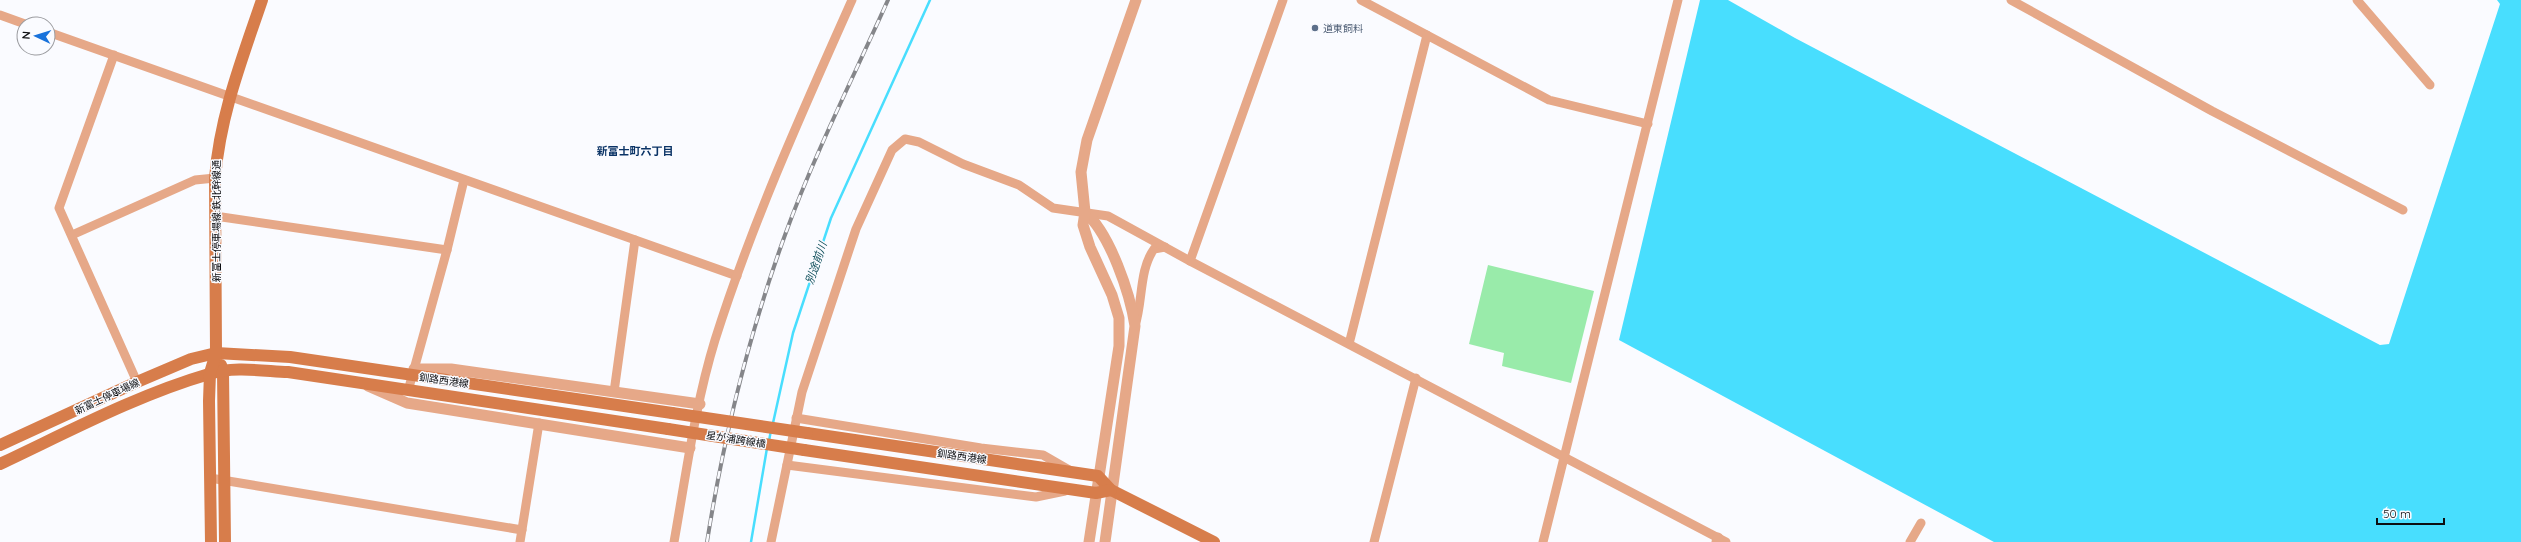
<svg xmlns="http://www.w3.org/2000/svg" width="2521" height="542" font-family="Quicksand,'Noto Sans JP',sans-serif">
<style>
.green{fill:#99ebaa}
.water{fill:#48defe}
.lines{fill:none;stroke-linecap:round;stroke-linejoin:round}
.stream{stroke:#48defe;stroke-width:2.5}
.minor{stroke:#e6a888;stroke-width:9}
.tertiary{stroke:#e6a888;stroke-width:11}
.secondary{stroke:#d77d4b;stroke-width:12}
.rail-casing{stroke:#85868a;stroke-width:4}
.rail{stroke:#fafbff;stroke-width:2.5;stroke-dasharray:8;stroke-linecap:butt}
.secondary-bridge{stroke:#d77d4b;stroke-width:12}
.service-dot{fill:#5c6f8a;stroke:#fafbff;stroke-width:1.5}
.labels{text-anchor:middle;stroke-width:3;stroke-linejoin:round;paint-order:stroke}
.service-label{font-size:10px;fill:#4e5e75;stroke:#fafbff;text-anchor:start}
.street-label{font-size:10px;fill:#0d0e11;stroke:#fafbff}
.neighbourhood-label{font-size:11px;font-weight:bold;fill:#0a3366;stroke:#fafbff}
.water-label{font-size:11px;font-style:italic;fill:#12515d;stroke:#fafbff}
</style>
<rect width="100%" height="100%" fill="#fafbff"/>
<polygon class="green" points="1488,265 1594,291 1571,383 1502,366 1504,353 1469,344"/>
<polygon class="water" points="1700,0 1728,0 1795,38 2380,345 2389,344 2500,4 2497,0 2521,0 2521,542 1994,542 1619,340"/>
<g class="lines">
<g class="stream">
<polyline points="773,423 793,333 831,218 930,0"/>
<polyline points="769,441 771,430"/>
<polyline points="751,542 767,448"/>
</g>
<g class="minor">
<polyline points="1361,0 1549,100 1648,124"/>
<polyline points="2011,0 2212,111 2403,210"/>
<polyline points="2357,0 2430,85"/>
<polyline points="0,15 25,24"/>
<polyline points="48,32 737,276"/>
<polyline points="114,55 59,208 137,382"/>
<polyline points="215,216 447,250"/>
<polyline points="72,235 195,180 215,178"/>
<polyline points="1190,261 1283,0"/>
<path d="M1135,326C1143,301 1139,270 1154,249L1165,247"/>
<polyline points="1349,344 1427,35"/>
<polyline points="408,391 447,250 464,180"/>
<polyline points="614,392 635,240"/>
<polyline points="796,418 981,448 1043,455 1069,470"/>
<polyline points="787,465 1036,497 1065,491"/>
<polyline points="210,478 522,530"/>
<polyline points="520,542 539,423"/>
<path d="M674,542C686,475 695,405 715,340C752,223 802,112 852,0"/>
<polyline points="771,542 802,392 856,229 892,150 905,139 919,142 963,164 1019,185 1053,208 1108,216 1190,261 1726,542"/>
<polyline points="1374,542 1416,378"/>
<polyline points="1543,542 1678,0"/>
<polyline points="1910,542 1921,523"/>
</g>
<g class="tertiary">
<path d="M1085,212C1110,234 1130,293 1135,326L1105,542"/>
<polyline points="414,369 451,369 700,404"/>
<polyline points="368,386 407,403 690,448"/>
<polyline points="1089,542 1119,346 1119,318 1112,295 1090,247 1083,225 1085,212 1081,172 1087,140 1136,0"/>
<polyline points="1717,542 1718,538"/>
</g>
<g class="secondary">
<polyline points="221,365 223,372 225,542"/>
<polyline points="807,433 1098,476 1111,490 1214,542"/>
<polyline points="0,445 137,382 191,359 216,353 290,357 672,413"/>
<polyline points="804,450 1096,493 1111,490"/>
<path d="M0,464C68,432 137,395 209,374C234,366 263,371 288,372L668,429"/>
<path d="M211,542L209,401L210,373L216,353L215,178C220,115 242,59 262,0"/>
</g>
<g class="rail-casing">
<path id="rail" d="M707,542C724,435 748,337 785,235C814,155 853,78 888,0"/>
</g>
<use href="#rail" class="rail"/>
<g class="secondary-bridge">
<polyline points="672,413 807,433"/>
<polyline points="668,429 804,450"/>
</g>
</g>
<circle class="service-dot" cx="1315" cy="28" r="4"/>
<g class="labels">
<g class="service-label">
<text x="1323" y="32">道東飼料</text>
</g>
<g class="street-label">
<text transform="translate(216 221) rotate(-90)" y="4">新富士停車場線:鉄北幹線通</text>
<text transform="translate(444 380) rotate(8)" y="4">釧路西港線</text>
<text transform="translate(107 396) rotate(-25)" y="4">新富士停車場線</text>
<text transform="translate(736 439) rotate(9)" y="4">星が浦跨線橋</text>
<text transform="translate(962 456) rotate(8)" y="4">釧路西港線</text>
</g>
<g class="neighbourhood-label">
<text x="635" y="155">新富士町六丁目</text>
</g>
<g class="water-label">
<text transform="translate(816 263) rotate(-71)" y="4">別途前川</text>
</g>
</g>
<g transform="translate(36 36) rotate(274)"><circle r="19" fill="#fafbff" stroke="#9b9ca0"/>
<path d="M0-3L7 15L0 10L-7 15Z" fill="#1872db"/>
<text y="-6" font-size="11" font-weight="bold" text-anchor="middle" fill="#0d0e11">N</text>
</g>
<path d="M2377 518v6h67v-6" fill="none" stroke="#0d0e11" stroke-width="2"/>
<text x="2383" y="518" font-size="12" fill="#0d0e11" stroke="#fafbff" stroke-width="3" paint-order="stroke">50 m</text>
</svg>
